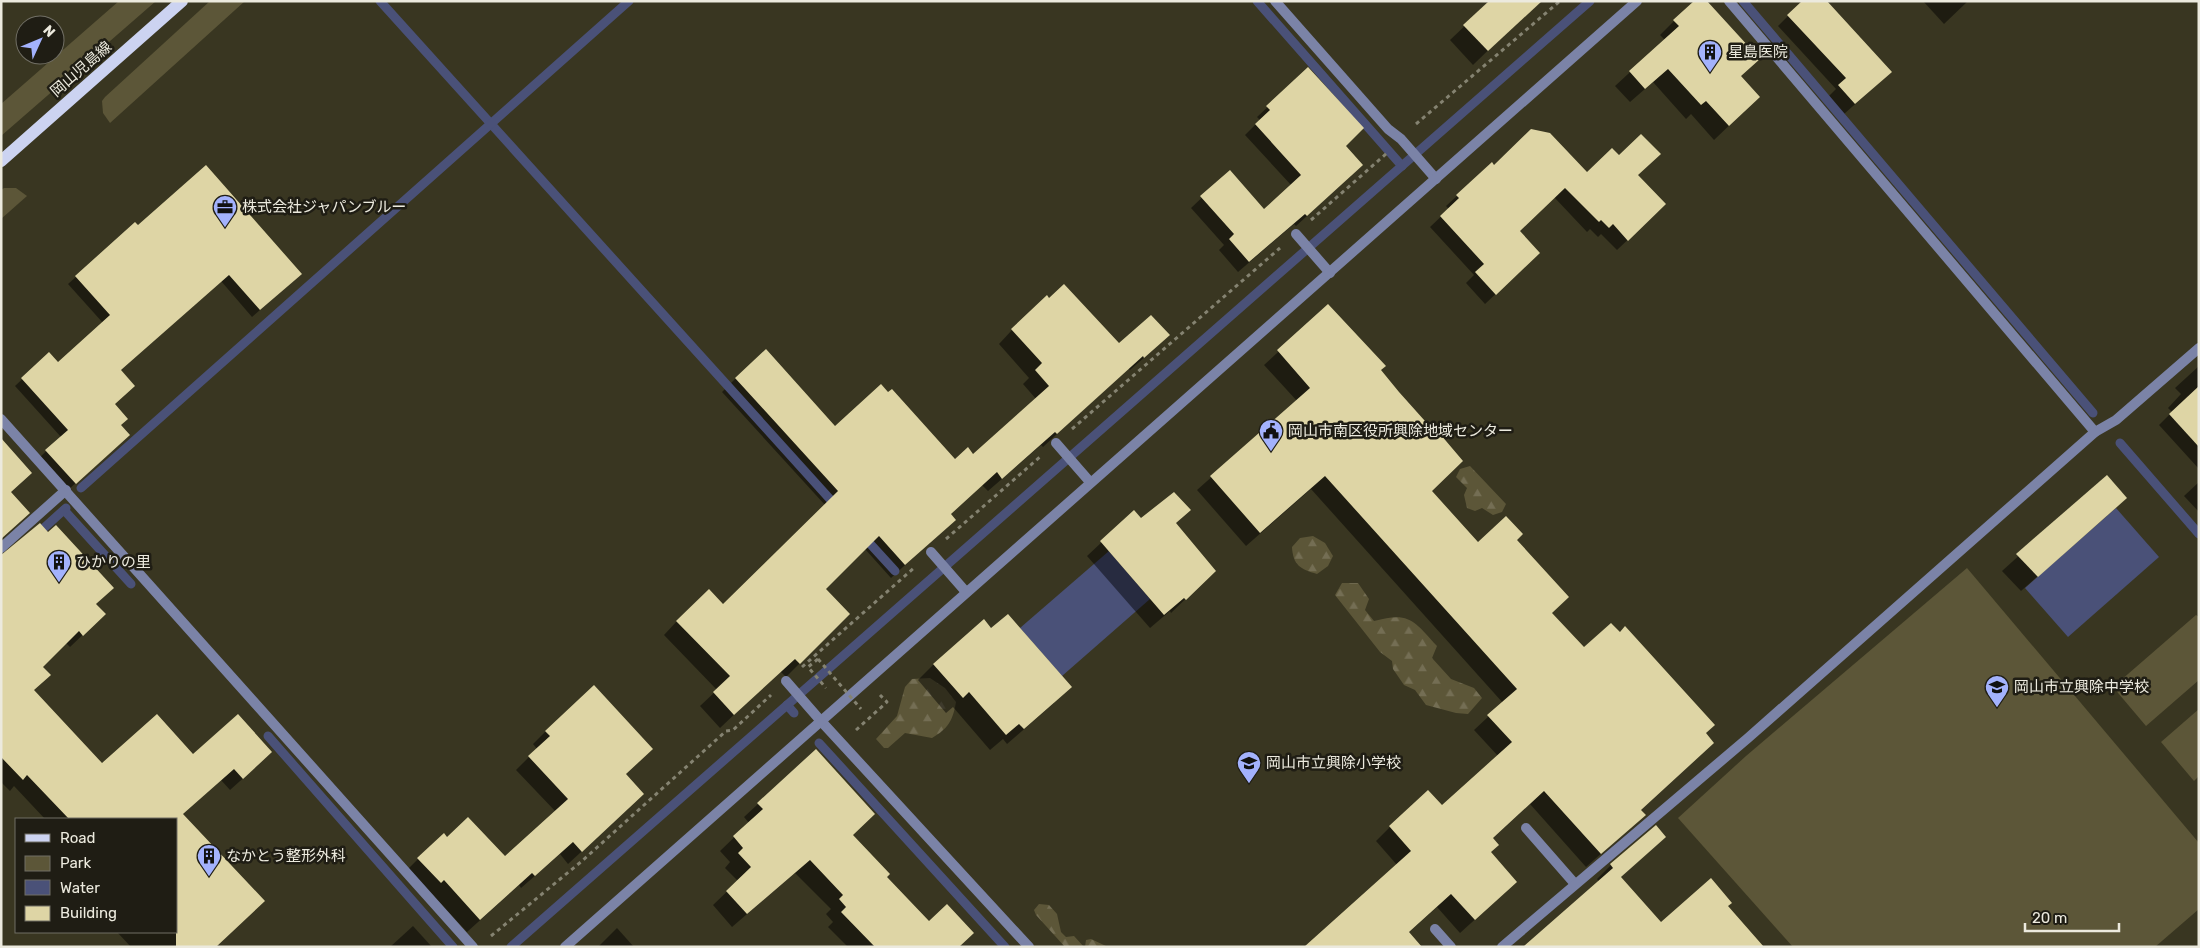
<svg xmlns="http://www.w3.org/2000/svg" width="2200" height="948" font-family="Rubik,'Noto Sans JP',sans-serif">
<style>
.green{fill:#5c5638}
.forest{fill:url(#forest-firs)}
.water{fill:#4a5178}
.shadow{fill:#0007}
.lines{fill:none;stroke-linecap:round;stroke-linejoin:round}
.stream{stroke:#4a5178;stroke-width:9}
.building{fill:#ded5a5}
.path{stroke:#858371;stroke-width:3;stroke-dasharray:4 4;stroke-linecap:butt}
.service{stroke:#7b83a7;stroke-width:10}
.minor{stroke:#7b83a7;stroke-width:10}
.tertiary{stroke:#7b83a7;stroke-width:10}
.primary{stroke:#ccd3f1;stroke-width:12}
.path-bridge{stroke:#858371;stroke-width:3;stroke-dasharray:4 4;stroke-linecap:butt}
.labels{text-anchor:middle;stroke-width:5;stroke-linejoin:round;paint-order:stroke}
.poi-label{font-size:15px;fill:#eceade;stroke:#1f1d14;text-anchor:start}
.street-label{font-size:15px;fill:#eceade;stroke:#1f1d14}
</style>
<defs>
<pattern id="forest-firs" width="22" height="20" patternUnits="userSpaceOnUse" patternTransform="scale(1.25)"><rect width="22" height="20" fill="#5c5638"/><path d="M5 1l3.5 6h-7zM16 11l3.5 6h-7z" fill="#746e54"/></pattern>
</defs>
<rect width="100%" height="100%" fill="#393621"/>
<g class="green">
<polygon points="119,1 156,1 1,136 1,104"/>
<polygon points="210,1 245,1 110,123 103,113 102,101 105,97"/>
<polygon points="4,188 16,188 27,196 1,219 1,190"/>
<polygon points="1967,568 2199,843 2199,909 2155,947 1793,947 1678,818 1746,756"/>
<polygon points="2196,615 2199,617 2199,680 2146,726 2113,687"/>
<polygon points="2199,709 2199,776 2194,781 2161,742"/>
</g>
<g class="forest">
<polygon points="1470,466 1506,504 1502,512 1493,515 1482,508 1475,511 1467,508 1464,495 1467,488 1456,477 1460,469"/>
<path d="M1313,536L1325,543L1333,556L1328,566L1317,574C1300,569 1293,565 1292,547L1300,538Z"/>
<path d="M1342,583H1358L1369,599L1365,610L1374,621C1410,611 1414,621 1437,646L1432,658L1451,679L1474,688L1482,698L1468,714L1456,713L1426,705L1415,690L1404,685L1393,669L1392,661L1380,652L1335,595Z"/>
<path d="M930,678L945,688L956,702C953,720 948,729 932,738L905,733L888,748H884L876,739L897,716L905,687L912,679Z"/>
<polygon points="1039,904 1049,905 1057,914 1061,932 1066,937 1074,936 1084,947 1065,947 1036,915 1034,910"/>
<polygon points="1091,939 1106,946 1107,947 1085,947 1086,940"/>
</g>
<g class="water">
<polygon points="2116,508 2159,557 2068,637 2025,588"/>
<polygon points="1109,551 1150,599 1062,676 1020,628"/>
</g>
<g class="shadow">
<polygon points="1491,1 1539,1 1473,65 1450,40"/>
<polygon points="1923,1 1968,1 1944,24"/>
<polygon points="1788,16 1879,83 1844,114 1828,97 1836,89 1778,26"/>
<polygon points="1674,21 1740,76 1759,97 1714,140 1691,114 1686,119 1653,82 1630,102 1615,86 1665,40 1660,35"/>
<polygon points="1308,69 1344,146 1351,176 1296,226 1294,224 1238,272 1219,250 1224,245 1191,208 1230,171 1264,210 1291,185 1245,135 1260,120 1257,117"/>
<polygon points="1492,164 1494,166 1587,174 1637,176 1654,215 1617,250 1601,234 1598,237 1590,229 1587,232 1554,197 1518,231 1528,264 1485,304 1466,283 1474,275 1430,227 1449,209 1446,206"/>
<polygon points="135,224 138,227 293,281 252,317 221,281 120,371 114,405 120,425 121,442 68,490 39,458 61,437 15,386 49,354 58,364 103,323 68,284"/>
<polygon points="1328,306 1380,370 1431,491 1478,544 1516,540 1551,613 1584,649 1705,734 1640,810 1645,815 1586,867 1530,804 1492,839 1490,853 1502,895 1460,933 1437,907 1408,933 1306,947 1397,865 1376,841 1390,827 1428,792 1442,807 1498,756 1474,730 1503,703 1311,489 1246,546 1197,490 1297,401 1264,365"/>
<polygon points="1012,330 1154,349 1130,370 1128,368 1043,447 1041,445 988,491 982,485 949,514 954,520 891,578 865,549 824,589 849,614 786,677 780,671 720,728 700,706 717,690 664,635 677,621 723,606 825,505 722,392 736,378 835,428 955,460 973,455 1036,399 1023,384 1029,378 999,344"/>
<polygon points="2199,366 2199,469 2159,425 2172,412 2168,408 2181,394 2175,388"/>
<polygon points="2107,476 2126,498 2021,591 2002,571"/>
<polygon points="2199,482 2199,512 2184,496"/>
<polygon points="1189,510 1175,524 1214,571 1171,613 1170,611 1150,628 1087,556 1134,512 1141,520"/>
<polygon points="48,534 113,588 95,605 92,626 70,647 66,643 41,667 33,691 101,764 193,756 258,765 230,790 221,780 182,815 215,947 131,947 117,932 176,932 176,819 45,819 14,786 10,791 1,782 1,555"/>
<polygon points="934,664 1054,703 1007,744 1003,739 990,750 953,707 946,713 918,680"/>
<polygon points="546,731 625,774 630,807 568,864 560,854 521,888 519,885 467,932 430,892 427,895 405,872 418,859 447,838 505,858 556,812 516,770 537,749 533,744"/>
<polygon points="758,804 851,836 885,877 929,923 958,947 848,947 828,927 833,922 826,914 831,909 795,873 732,927 713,905 738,881 725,868 730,862 720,851 749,823 744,817"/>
<polygon points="1656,827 1650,850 1620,878 1660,924 1726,906 1761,947 1525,947 1599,882 1597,879 1611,865"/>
<polygon points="413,926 432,947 390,947"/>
<polygon points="617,928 634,947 598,947"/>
</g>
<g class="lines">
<g class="stream">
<polyline points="380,1 838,508"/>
<polyline points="1257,1 1402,166"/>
<polyline points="1743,1 2093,413"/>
<polyline points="2120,443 2199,534"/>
<polyline points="81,488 629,1"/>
<polyline points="64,510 131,584"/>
<polyline points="35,536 66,508"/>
<polyline points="863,536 895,571"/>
<polyline points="787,705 794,713"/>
<polyline points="268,736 453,947"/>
<polyline points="819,743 1005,947"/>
<polyline points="511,947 1590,1"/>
</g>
</g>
<g class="building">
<polygon points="1489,1 1542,1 1488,51 1463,25"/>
<polygon points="1694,1 1707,1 1760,59 1741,76 1760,97 1729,126 1706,101 1701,105 1668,69 1645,89 1629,71 1679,26 1673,20"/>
<polygon points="1802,1 1827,1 1892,72 1855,104 1838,85 1846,78 1787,15"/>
<polygon points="1308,67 1364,128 1346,146 1363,165 1307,216 1305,214 1249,262 1229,239 1234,234 1200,196 1230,170 1264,209 1301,175 1255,124 1270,110 1266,106"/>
<polygon points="1531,129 1550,133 1587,172 1612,148 1619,155 1641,134 1661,154 1638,175 1666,204 1628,241 1613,224 1609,228 1601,220 1599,222 1565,188 1520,231 1540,253 1496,295 1475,272 1484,264 1440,216 1459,198 1456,195 1492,162 1494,165"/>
<polygon points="206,165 302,274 260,310 229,275 121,370 135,386 115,404 128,419 121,425 130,435 76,484 45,450 68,430 21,378 49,352 58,362 110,315 75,276 135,222 138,225"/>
<polygon points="1064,284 1119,343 1151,315 1170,335 1144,358 1143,356 1057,434 1055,432 1002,479 997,472 951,514 956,520 905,565 879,536 826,589 850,614 800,664 795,659 734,715 713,692 730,676 676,621 709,589 723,604 838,491 735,378 766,349 835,426 881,384 888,392 892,389 955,459 968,447 973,454 1049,386 1035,370 1042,363 1011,329 1047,295 1049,298"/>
<polygon points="1328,304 1386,366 1381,370 1399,392 1433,430 1435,428 1463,461 1432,491 1478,542 1506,516 1523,534 1517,540 1569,597 1552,613 1584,647 1611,623 1620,632 1625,626 1715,725 1706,733 1714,743 1641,810 1646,815 1601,854 1544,791 1493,838 1499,845 1491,852 1517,882 1475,920 1451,894 1409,932 1422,947 1304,947 1411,851 1389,826 1428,790 1442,805 1512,742 1487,715 1517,689 1325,476 1260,533 1210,476 1310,388 1277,350"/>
<polygon points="2199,386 2199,447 2169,414"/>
<polygon points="1,438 32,473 11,492 30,513 1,539"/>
<polygon points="2107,475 2127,498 2038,577 2016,554"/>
<polygon points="1174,492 1191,510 1176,523 1216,571 1186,600 1184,598 1164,615 1100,541 1134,510 1141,518"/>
<polygon points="40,523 48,532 56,525 114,588 96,604 106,614 83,636 79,631 43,667 51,675 34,690 102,763 157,714 193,754 238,714 272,752 243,779 234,769 183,814 265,901 216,947 176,947 176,819 69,819 27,775 23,780 1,757 1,555"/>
<polygon points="1008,614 1072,687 1024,729 1019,724 1006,735 969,692 963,698 933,664 984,619 991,628"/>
<polygon points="594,685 653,749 626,774 644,794 582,852 573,842 535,876 532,873 480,920 444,880 441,883 417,858 444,833 447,837 468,817 505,856 568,799 528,756 550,736 545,731"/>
<polygon points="816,749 875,814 853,835 890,874 887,877 929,921 947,904 974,933 959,947 875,947 841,912 846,907 839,899 843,895 810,860 747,914 726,891 751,867 738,853 743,848 733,836 763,809 757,803"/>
<polygon points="1656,825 1666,837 1621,877 1661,922 1711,878 1732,903 1728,906 1764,947 1523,947 1613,868 1610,864"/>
</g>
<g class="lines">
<g class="path">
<polyline points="1416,124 1560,1"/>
<polyline points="1311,220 1387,153"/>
<polyline points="1072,429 1280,248"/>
<polyline points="946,539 1041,456"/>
<polyline points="818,659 808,667 826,688"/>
<polyline points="802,667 915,567"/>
<polyline points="856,730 887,702 880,695"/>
<polyline points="491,936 582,861 726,731 733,730 771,695"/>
</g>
<g class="service">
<polyline points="1296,234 1330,273"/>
<polyline points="1056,443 1090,482"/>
<polyline points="931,552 966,592"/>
<polyline points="786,681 820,720"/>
<polyline points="1526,828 1575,884"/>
<polyline points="1435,929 1451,947"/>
</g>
<g class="minor">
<polyline points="1275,1 1388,129 1401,139 1436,179"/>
<polyline points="1729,1 2095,432 2116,420 2199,348"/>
<polyline points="1,419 473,947"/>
<polyline points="1,548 66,490"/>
<polyline points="820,720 1029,947"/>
<polyline points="1502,947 1748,738 2095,432"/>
</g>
<polyline class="tertiary" points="565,947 1637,1"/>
<polyline class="primary" points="1,161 182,1"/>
<polyline class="path-bridge" points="818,659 861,709"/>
</g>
<defs>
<g id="building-pin" transform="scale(1.25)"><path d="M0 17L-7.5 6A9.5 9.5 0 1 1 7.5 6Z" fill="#a3b2fd" stroke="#1f1d14"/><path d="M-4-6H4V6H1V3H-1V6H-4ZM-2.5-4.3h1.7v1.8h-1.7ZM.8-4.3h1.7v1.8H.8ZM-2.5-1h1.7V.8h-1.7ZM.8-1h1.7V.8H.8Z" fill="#111"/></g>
<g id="office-pin" transform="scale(1.25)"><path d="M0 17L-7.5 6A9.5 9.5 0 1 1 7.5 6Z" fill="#a3b2fd" stroke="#1f1d14"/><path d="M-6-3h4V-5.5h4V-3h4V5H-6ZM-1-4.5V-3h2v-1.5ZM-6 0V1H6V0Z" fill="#111"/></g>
<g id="civic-pin" transform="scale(1.25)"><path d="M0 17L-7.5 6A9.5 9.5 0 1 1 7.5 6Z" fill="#a3b2fd" stroke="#1f1d14"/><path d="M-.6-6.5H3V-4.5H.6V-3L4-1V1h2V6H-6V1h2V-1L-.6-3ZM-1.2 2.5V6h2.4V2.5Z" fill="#111"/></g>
<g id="school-pin" transform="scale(1.25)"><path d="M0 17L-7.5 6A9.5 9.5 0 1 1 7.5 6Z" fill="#a3b2fd" stroke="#1f1d14"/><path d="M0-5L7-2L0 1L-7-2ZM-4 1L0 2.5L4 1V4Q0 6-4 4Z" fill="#111"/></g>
</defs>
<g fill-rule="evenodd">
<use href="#building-pin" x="1710" y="52"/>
<use href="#office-pin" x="225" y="207"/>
<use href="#civic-pin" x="1271" y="431"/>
<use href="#building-pin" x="59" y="562"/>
<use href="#school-pin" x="1997" y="687"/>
<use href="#school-pin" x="1249" y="763"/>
<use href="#building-pin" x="209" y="856"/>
</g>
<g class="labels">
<g class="poi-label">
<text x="1728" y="57">星島医院</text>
<text x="242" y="212">株式会社ジャパンブルー</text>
<text x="1288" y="436">岡山市南区役所興除地域センター</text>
<text x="76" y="567">ひかりの里</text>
<text x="2014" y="692">岡山市立興除中学校</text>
<text x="1266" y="768">岡山市立興除小学校</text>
<text x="226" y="861">なかとう整形外科</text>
</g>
<g class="street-label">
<text transform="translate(81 69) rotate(-41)" y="5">岡山児島線</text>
</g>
</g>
<rect width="2200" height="948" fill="none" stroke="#eceade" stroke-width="5"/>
<rect x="15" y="818" width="162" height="115" fill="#1f1d14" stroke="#716f65"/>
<rect x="25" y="834" width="25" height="8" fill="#ccd3f1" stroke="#716f65"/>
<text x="60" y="843" font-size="15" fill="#eceade">Road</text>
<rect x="25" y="856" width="25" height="15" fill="#5c5638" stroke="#716f65"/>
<text x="60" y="868" font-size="15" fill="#eceade">Park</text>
<rect x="25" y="880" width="25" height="15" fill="#4a5178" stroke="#716f65"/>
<text x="60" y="893" font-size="15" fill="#eceade">Water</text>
<rect x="25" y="906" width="25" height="15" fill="#ded5a5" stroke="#716f65"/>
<text x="60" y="918" font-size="15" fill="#eceade">Building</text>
<g transform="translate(40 40) rotate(46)"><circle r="24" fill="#1f1d14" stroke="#716f65"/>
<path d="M0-4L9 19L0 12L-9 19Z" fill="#a3b2fd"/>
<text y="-8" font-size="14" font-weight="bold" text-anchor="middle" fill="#eceade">N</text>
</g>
<path d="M2025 923v8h94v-8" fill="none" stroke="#eceade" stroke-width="2.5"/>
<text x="2032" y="923" font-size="15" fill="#eceade" stroke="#1f1d14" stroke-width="4" paint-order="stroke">20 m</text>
</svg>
